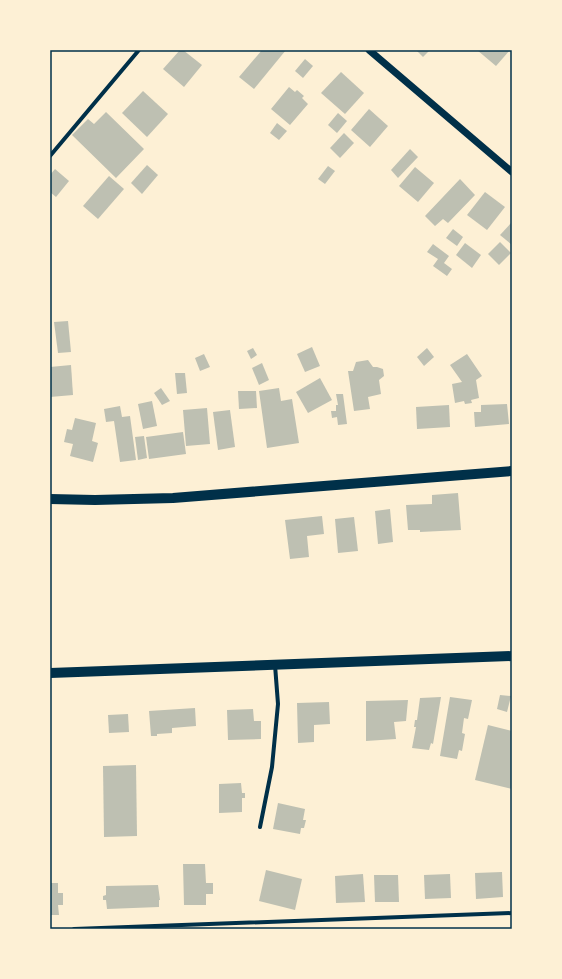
<svg xmlns="http://www.w3.org/2000/svg" width="562" height="979" font-family="Ubuntu,sans-serif">
<style>
.building{fill:#bec0b2}
.lines{fill:none;stroke-linecap:round;stroke-linejoin:round}
.minor{stroke:#003049;stroke-width:4}
.tertiary{stroke:#003049;stroke-width:7}
.primary{stroke:#003049;stroke-width:10}
.neatline{fill:none;stroke:#003049;stroke-width:1.5}
</style>
<rect width="100%" height="100%" fill="#fdf0d5"/>
<g class="building">
<polygon points="180,50 183,50 202,65 184,87 163,69"/>
<polygon points="262,50 286,50 254,89 239,77"/>
<polygon points="416,50 430,50 423,57"/>
<polygon points="477,50 510,50 496,66"/>
<polygon points="305,59 313,66 303,78 295,71"/>
<polygon points="341,72 364,93 345,114 321,93"/>
<polygon points="289,87 295,92 297,90 304,96 302,98 308,104 290,125 271,109"/>
<polygon points="143,91 168,114 147,137 122,113"/>
<polygon points="369,109 388,126 370,147 351,130"/>
<polygon points="106,112 144,149 116,178 72,135 88,119 94,124"/>
<polygon points="338,113 347,121 337,133 328,125"/>
<polygon points="277,123 287,131 279,140 270,133"/>
<polygon points="344,133 354,143 340,158 330,148"/>
<polygon points="410,149 418,157 398,178 391,170"/>
<polygon points="147,165 158,175 142,194 131,183"/>
<polygon points="328,166 335,171 325,184 318,179"/>
<polygon points="415,167 434,183 418,202 399,186"/>
<polygon points="55,169 69,181 56,197 50,192 50,175"/>
<polygon points="109,176 124,189 98,219 83,206"/>
<polygon points="460,179 475,195 448,223 443,219 435,226 425,216"/>
<polygon points="485,192 505,207 487,230 467,215"/>
<polygon points="512,222 512,245 500,235"/>
<polygon points="453,229 463,237 457,246 446,238"/>
<polygon points="500,242 511,253 499,265 488,254"/>
<polygon points="465,243 481,255 472,268 456,255"/>
<polygon points="433,244 449,256 444,263 452,269 447,276 433,266 438,259 427,252"/>
<polygon points="68,321 71,352 58,353 54,322"/>
<polygon points="312,347 320,366 305,372 297,354"/>
<polygon points="253,348 257,355 251,359 247,351"/>
<polygon points="427,348 434,357 424,366 417,357"/>
<polygon points="204,354 210,367 200,371 195,358"/>
<polygon points="467,354 482,376 476,380 479,398 471,400 472,403 465,404 464,401 455,403 452,384 462,382 450,365"/>
<polygon points="368,360 373,367 377,367 383,369 384,376 379,380 381,394 368,397 370,409 354,411 348,371 353,371 356,362"/>
<polygon points="262,363 269,380 259,385 252,368"/>
<polygon points="71,365 73,395 50,397 50,367"/>
<polygon points="175,373 185,373 187,393 177,394"/>
<polygon points="320,378 332,400 308,413 296,392"/>
<polygon points="161,388 170,401 162,405 154,393"/>
<polygon points="279,388 281,401 292,399 299,443 267,448 259,391"/>
<polygon points="238,391 256,391 257,408 239,409"/>
<polygon points="336,394 343,394 347,424 338,425 337,417 332,418 331,411 336,411 336,405 338,405"/>
<polygon points="152,401 157,426 143,429 138,404"/>
<polygon points="507,404 509,424 475,427 474,412 481,412 481,405"/>
<polygon points="449,405 450,427 417,429 416,407"/>
<polygon points="120,406 122,417 130,416 136,460 120,462 114,421 106,422 104,409"/>
<polygon points="207,408 210,444 186,446 183,410"/>
<polygon points="230,410 235,447 218,450 213,412"/>
<polygon points="75,418 96,423 92,441 98,443 93,462 70,456 73,444 64,442 67,429 72,430"/>
<polygon points="183,432 186,454 149,459 146,437"/>
<polygon points="144,436 147,458 138,460 135,437"/>
<polygon points="458,493 461,530 420,532 420,530 408,530 406,505 432,504 432,495"/>
<polygon points="390,509 393,542 378,544 375,511"/>
<polygon points="322,516 324,534 307,536 309,557 290,559 285,520"/>
<polygon points="354,517 358,551 338,553 335,519"/>
<polygon points="500,695 511,696 507,712 497,709"/>
<polygon points="441,697 433,744 431,743 429,750 412,748 416,727 414,727 415,720 417,720 420,698"/>
<polygon points="450,697 472,700 468,719 464,718 462,733 465,734 462,751 459,750 457,759 440,756"/>
<polygon points="408,700 406,721 394,722 396,739 366,741 366,701"/>
<polygon points="329,702 330,724 314,725 314,742 298,743 297,703"/>
<polygon points="195,708 196,726 172,728 172,733 157,734 157,736 151,736 149,711"/>
<polygon points="253,709 254,721 261,721 261,739 228,740 227,710"/>
<polygon points="128,714 129,732 109,733 108,715"/>
<polygon points="488,725 512,731 512,789 475,780"/>
<polygon points="136,765 137,836 104,837 103,766"/>
<polygon points="241,783 242,793 245,793 245,798 242,798 242,812 219,813 219,784"/>
<polygon points="278,803 305,809 303,820 306,820 304,828 301,828 300,834 273,829"/>
<polygon points="183,864 205,864 206,883 213,883 213,894 206,894 206,905 184,905"/>
<polygon points="266,870 302,879 295,910 259,901"/>
<polygon points="502,872 503,897 476,899 475,873"/>
<polygon points="363,874 365,902 336,903 335,876"/>
<polygon points="450,874 451,898 425,899 424,875"/>
<polygon points="374,875 398,875 399,902 375,902"/>
<polygon points="50,883 58,883 58,893 63,893 63,905 58,905 59,915 50,915"/>
<polygon points="158,885 160,900 159,900 159,907 107,909 106,900 103,900 103,896 106,895 106,886"/>
</g>
<g class="lines">
<g class="minor">
<polyline points="50,156 139,50"/>
<polyline points="260,827 272,767 278,704 275,665"/>
<polyline points="74,929 512,913"/>
</g>
<polyline class="tertiary" points="369,50 512,172"/>
<g class="primary">
<polyline points="50,499 95,500 173,498 512,471"/>
<polyline points="50,673 512,656"/>
</g>
</g>
<rect width="562" height="979" fill="none" stroke="#fdf0d5" stroke-width="102"/>
<rect x="51" y="51" width="460" height="877" class="neatline"/>
</svg>
